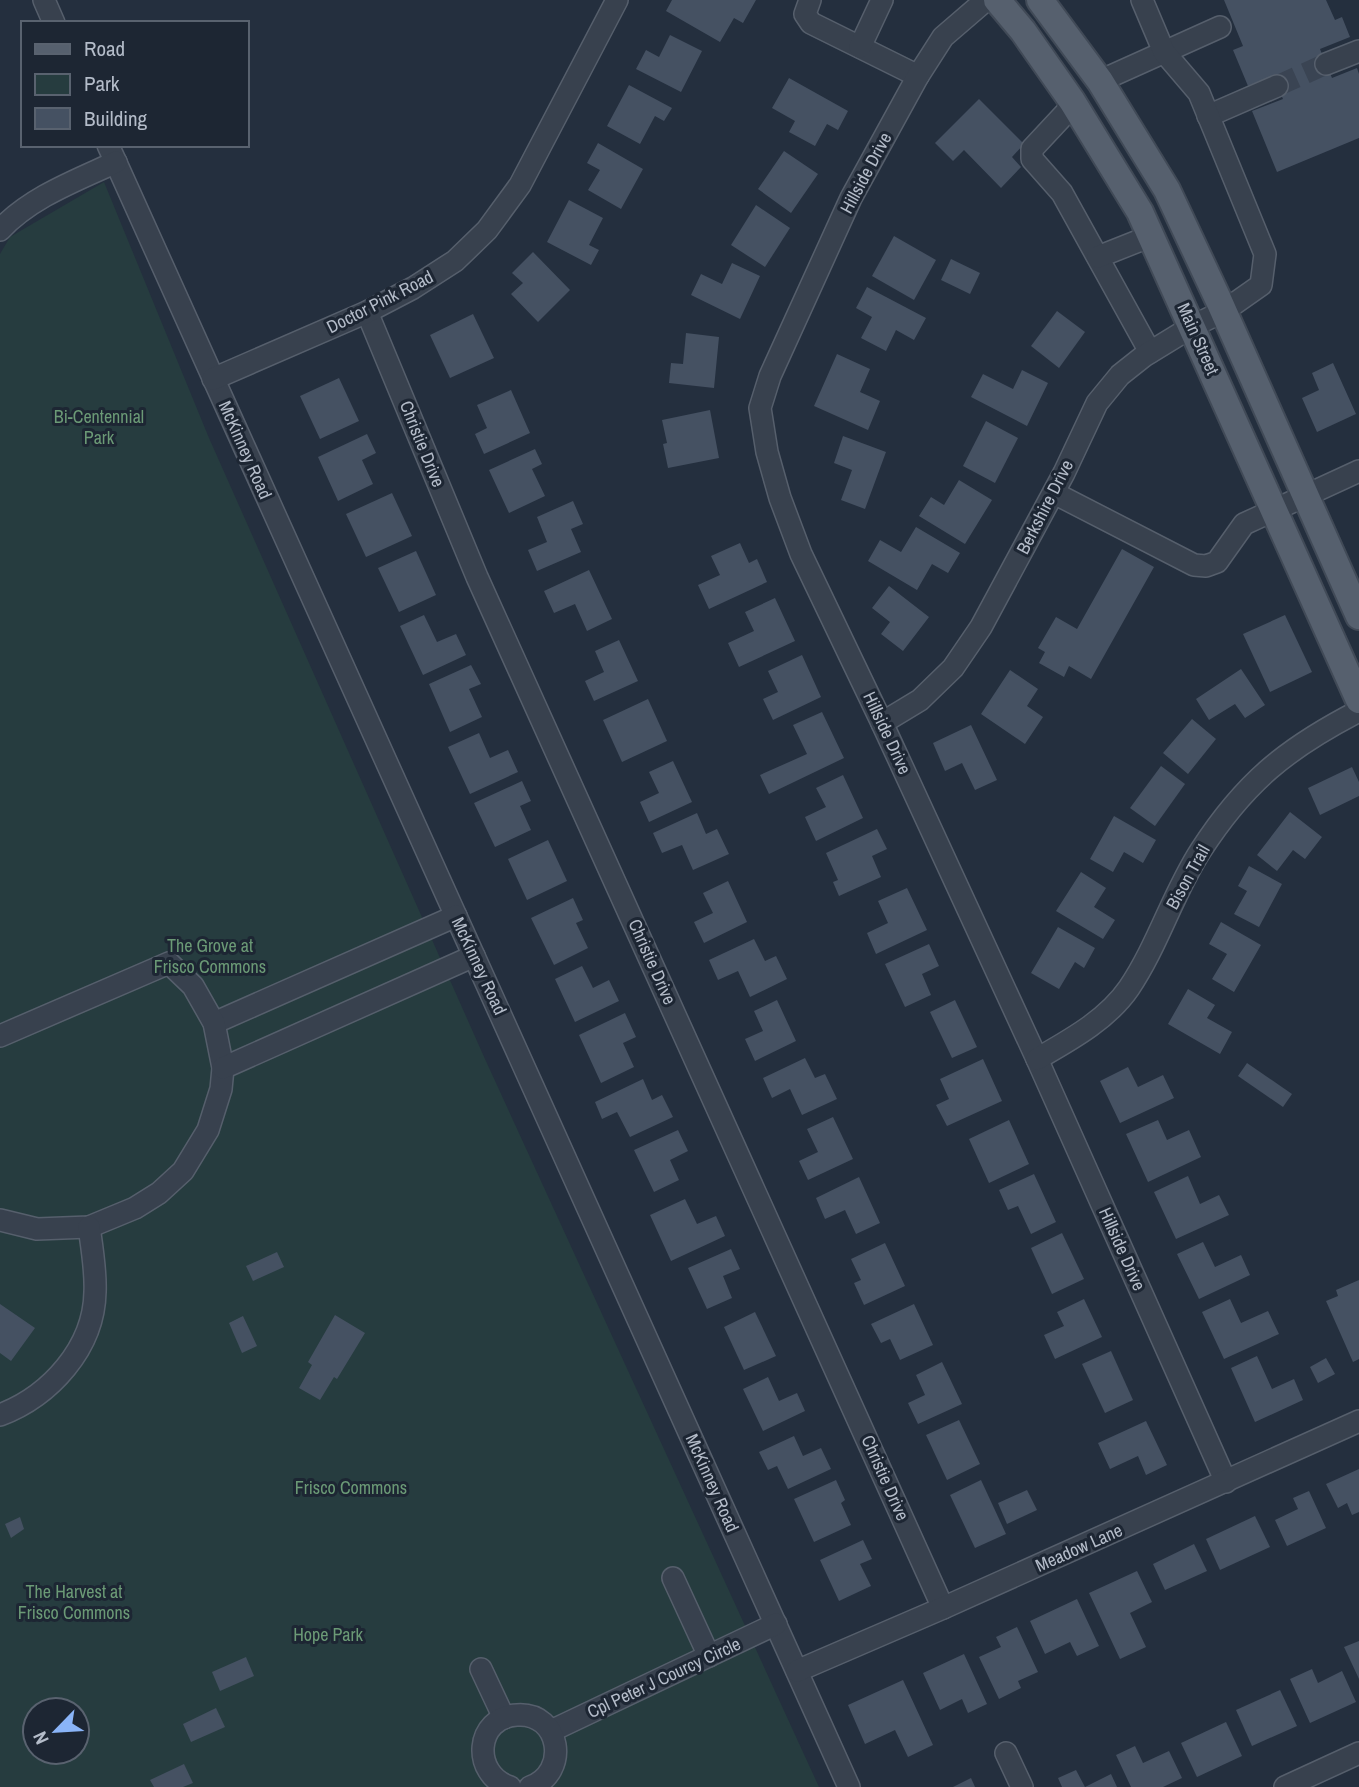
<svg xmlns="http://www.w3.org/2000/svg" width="1359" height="1787" font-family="'Archivo Narrow',sans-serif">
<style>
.green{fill:#263c3f;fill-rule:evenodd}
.building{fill:#455162}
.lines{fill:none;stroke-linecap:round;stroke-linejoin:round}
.minor-tunnel{stroke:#3a4453;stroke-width:21;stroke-dasharray:21 10;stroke-linecap:butt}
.minor-casing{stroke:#565f6c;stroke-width:24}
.major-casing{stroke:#414a57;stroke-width:30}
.minor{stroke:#38414e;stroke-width:21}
.major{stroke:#56606e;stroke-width:26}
.labels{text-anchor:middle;stroke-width:6;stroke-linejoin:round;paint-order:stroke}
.street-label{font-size:18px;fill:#b4bcc9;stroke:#1d2633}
.park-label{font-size:18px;fill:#6b9a76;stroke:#1d2633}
</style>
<rect width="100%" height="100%" fill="#242f3e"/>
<path class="green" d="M104,182L209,438L485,1059L819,1787H0V254L10,237ZM35,1710H77V1752H35Z"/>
<g class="building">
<polygon points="672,0 756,0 743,23 734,18 720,42 666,11"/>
<polygon points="1224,0 1326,0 1335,20 1342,17 1350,37 1320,49 1332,78 1357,68 1359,74 1359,138 1277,172 1252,111 1283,99 1273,76 1248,86 1233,50 1243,46"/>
<polygon points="670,35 702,51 681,92 636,69 646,50 659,57"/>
<polygon points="789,78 848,111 838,130 827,124 815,146 789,132 795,121 772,108"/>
<polygon points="629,85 672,108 664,121 655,116 640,144 607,126"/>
<polygon points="979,99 1024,144 1012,157 1021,167 1001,188 964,150 953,161 935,143"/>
<polygon points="598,143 643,169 621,209 588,190 600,170 587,163"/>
<polygon points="784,151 818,174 791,213 758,189"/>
<polygon points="569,200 603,218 589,245 599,250 591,265 547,242"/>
<polygon points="756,205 790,228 765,267 731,245"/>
<polygon points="894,236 936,260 914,300 872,276"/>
<polygon points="533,252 570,290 538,322 511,294 523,283 512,273"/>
<polygon points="951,259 980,273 970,294 941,280"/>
<polygon points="732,263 760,276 740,319 691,295 701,274 722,284"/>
<polygon points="867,287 926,318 914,340 896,330 886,351 861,338 872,317 856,308"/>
<polygon points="1057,311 1085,332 1059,368 1031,346"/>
<polygon points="473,314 494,358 450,378 430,335"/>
<polygon points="686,333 719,337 714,388 669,383 671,363 683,364"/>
<polygon points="837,354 870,369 860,392 880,401 868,430 814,406"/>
<polygon points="1333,363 1356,414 1317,432 1302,398 1319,390 1312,373"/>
<polygon points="1022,370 1048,383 1027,426 971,397 983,374 1013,389"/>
<polygon points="339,378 359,421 320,439 300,396"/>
<polygon points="511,390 530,433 484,454 475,434 487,428 477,405"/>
<polygon points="710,410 719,458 668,468 663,444 667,443 662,420"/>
<polygon points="986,421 1018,438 995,483 963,466"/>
<polygon points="367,434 376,453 362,460 373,484 338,501 318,457"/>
<polygon points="843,436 886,452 865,509 841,500 852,470 834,463"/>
<polygon points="535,449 542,464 532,469 545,496 509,513 489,470"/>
<polygon points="959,480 992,500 965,544 919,516 931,497 944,505"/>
<polygon points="392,493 412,536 366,557 346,514"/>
<polygon points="573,501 583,524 571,529 581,552 537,571 528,550 547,542 537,517"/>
<polygon points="916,527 960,553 948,573 932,564 917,590 868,561 880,540 901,552"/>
<polygon points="740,543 749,563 757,559 767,582 709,609 698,585 720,575 711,556"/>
<polygon points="1122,549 1154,567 1091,679 1069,666 1064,677 1039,663 1045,652 1038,648 1056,617 1077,629"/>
<polygon points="416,551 436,595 399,612 378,568"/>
<polygon points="589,570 612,619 587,631 575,604 554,613 544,591"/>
<polygon points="889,586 929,617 903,651 881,634 890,622 872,608"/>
<polygon points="775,598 795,641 739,667 728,643 754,631 745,612"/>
<polygon points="424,615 437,642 456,634 466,655 423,675 400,626"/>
<polygon points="1285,615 1312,672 1270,692 1243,634"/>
<polygon points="619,640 638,681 594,701 585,681 604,672 595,651"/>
<polygon points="802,655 821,697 773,720 763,699 778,692 768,671"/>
<polygon points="471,665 481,684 469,689 482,717 450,732 429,684"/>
<polygon points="1241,669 1265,705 1245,718 1235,704 1209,720 1196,699"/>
<polygon points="1010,670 1038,689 1027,706 1043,717 1025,744 981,714"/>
<polygon points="648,699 667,741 622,762 603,720"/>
<polygon points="822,712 844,758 769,794 760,775 807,754 793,725"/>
<polygon points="1192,719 1216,739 1188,774 1163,753"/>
<polygon points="971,725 997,780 975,790 962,763 945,771 933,743"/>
<polygon points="479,733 490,758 508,750 518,772 470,794 448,747"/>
<polygon points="673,761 692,802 649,822 640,802 659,793 649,772"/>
<polygon points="1161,766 1185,784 1155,826 1130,808"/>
<polygon points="1352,767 1359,782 1359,796 1320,815 1308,788"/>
<polygon points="843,775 863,818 816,841 805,817 826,807 816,788"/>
<polygon points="522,781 531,801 520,806 531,830 495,847 474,803"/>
<polygon points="1290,812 1322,837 1305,859 1293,850 1277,871 1257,855"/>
<polygon points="697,813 706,834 717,829 729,854 693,870 682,845 662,853 653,833"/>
<polygon points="1114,816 1156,840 1143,863 1124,852 1113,872 1090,859"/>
<polygon points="877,829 887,849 872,856 881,877 839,896 833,882 838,880 826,853"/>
<polygon points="548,840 567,881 527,900 508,859"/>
<polygon points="1249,866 1282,884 1259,927 1234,914 1247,891 1238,886"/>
<polygon points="1081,872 1106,888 1094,907 1115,920 1103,939 1056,911"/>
<polygon points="728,881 747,922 704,943 694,922 713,913 703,893"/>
<polygon points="907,888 927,930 876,954 867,933 888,923 878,901"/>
<polygon points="573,898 583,920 576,923 588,948 554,965 531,918"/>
<polygon points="1221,922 1261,945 1234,992 1212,979 1227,954 1209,944"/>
<polygon points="1058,927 1095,948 1084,968 1075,962 1059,989 1031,973"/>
<polygon points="754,939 765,961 776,956 787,979 750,997 738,971 718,980 709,960"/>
<polygon points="929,944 939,966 922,974 931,995 905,1007 885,964"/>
<polygon points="582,966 593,988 609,980 619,1001 575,1022 555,979"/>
<polygon points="1188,989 1215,1005 1207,1018 1232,1032 1220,1054 1168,1024"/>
<polygon points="777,1000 796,1041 755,1061 745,1039 763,1031 754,1011"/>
<polygon points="955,1000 977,1047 952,1058 930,1012"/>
<polygon points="625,1013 636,1037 623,1043 634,1067 601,1083 579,1035"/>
<polygon points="805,1058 815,1078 825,1074 837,1099 802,1115 790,1089 772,1098 763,1078"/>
<polygon points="983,1059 1002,1101 947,1126 936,1105 949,1099 940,1079"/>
<polygon points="1247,1063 1292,1094 1283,1107 1238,1076"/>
<polygon points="1128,1067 1138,1087 1163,1075 1174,1098 1120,1123 1100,1081"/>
<polygon points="643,1079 652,1100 662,1095 673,1117 630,1137 617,1112 602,1119 595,1102"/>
<polygon points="833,1117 853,1159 808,1180 799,1161 818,1152 807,1129"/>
<polygon points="1009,1120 1029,1164 989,1183 969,1139"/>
<polygon points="1158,1120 1167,1140 1189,1130 1201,1157 1148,1182 1126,1134"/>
<polygon points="678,1130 688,1151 670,1160 679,1180 654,1192 634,1150"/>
<polygon points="1034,1174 1056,1222 1031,1234 1018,1206 1008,1210 999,1190"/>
<polygon points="1188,1176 1200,1204 1219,1195 1229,1215 1176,1239 1154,1192"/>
<polygon points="859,1177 880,1223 856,1234 845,1210 825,1219 816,1198"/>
<polygon points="685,1199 697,1224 716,1216 725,1236 671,1261 650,1215"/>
<polygon points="1062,1233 1084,1279 1052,1294 1031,1248"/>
<polygon points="1203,1242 1215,1267 1241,1255 1250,1275 1199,1299 1177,1254"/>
<polygon points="885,1243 905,1286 864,1305 854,1283 861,1280 851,1259"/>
<polygon points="731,1249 740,1269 723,1276 732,1298 707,1309 688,1268"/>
<polygon points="277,1252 284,1267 253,1281 246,1266"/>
<polygon points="1359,1280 1359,1359 1353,1362 1326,1301 1338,1296 1336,1290"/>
<polygon points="1084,1299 1102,1337 1055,1359 1044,1335 1064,1326 1057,1312"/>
<polygon points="1230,1299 1241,1323 1268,1311 1279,1334 1224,1359 1202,1312"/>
<polygon points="0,1304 35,1328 11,1361 0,1353"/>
<polygon points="914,1304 933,1345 900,1360 890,1339 881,1343 871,1324"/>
<polygon points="755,1312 776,1356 744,1370 724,1327"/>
<polygon points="335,1315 365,1333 337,1379 334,1377 320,1400 299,1388 312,1365 308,1362"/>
<polygon points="243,1316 257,1346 242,1353 229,1323"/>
<polygon points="1111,1351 1133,1400 1105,1413 1082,1364"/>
<polygon points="1257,1356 1272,1389 1294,1379 1303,1400 1255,1422 1231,1368"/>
<polygon points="1326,1358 1335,1374 1318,1383 1310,1367"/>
<polygon points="942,1362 962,1404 918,1424 908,1403 925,1395 916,1375"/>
<polygon points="768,1377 779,1401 797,1393 805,1411 763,1431 743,1389"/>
<polygon points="959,1420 980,1464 947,1480 926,1435"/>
<polygon points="1146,1421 1167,1465 1146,1475 1138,1456 1110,1469 1098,1443"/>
<polygon points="794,1436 803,1456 821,1448 831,1469 788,1489 777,1466 768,1470 759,1452"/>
<polygon points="1359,1469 1359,1512 1352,1515 1347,1503 1338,1508 1326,1484"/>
<polygon points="836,1480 845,1500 841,1503 851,1525 814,1542 794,1499"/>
<polygon points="981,1480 1006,1534 975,1548 950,1495"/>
<polygon points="1027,1490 1037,1510 1007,1524 998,1503"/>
<polygon points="1309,1491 1326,1528 1287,1546 1275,1520 1298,1509 1293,1498"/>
<polygon points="1255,1516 1270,1547 1220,1570 1206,1539"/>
<polygon points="20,1517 24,1529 11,1538 5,1524"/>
<polygon points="863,1540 872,1559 860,1564 871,1586 839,1601 820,1560"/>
<polygon points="1194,1544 1207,1571 1165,1590 1153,1564"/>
<polygon points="1137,1571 1152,1602 1130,1613 1146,1647 1120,1659 1089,1593"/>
<polygon points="1077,1599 1099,1646 1077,1656 1070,1642 1045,1654 1030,1621"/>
<polygon points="1017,1627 1038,1672 1018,1681 1021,1688 999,1699 979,1657 1001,1647 996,1637"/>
<polygon points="1359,1641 1359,1679 1344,1647"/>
<polygon points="964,1654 987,1704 968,1713 962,1699 940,1710 923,1673"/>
<polygon points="246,1657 254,1676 220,1691 212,1672"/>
<polygon points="1312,1669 1318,1683 1342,1671 1356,1702 1310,1723 1290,1679"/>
<polygon points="903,1680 933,1745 908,1757 895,1730 865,1744 848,1705"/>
<polygon points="1280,1690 1297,1726 1252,1746 1236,1710"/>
<polygon points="216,1708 225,1727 191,1742 183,1724"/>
<polygon points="1226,1722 1242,1756 1197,1777 1181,1743"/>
<polygon points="1135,1746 1143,1763 1169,1751 1182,1778 1163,1787 1131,1787 1116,1755"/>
<polygon points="184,1764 193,1783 183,1787 154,1787 150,1780"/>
<polygon points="1076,1770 1085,1787 1111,1774 1117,1787 1062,1787 1058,1778"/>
<polygon points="971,1778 975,1787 953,1787"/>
</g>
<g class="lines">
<polyline class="minor-tunnel" points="1277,86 1326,64"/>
<g class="minor-casing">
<g id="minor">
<polyline points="44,0 54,23"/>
<polyline points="810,0 805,14 811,23 918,76"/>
<polyline points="986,0 943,37 918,76 851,198 770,376 760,408 767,452 780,498 801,554 882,723 1037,1059 1226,1482"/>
<polyline points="860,47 882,0"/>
<polyline points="1326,64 1359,51"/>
<polyline points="1100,81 1220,27"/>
<polyline points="1074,104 1032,149 1032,159 1062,193 1150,352"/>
<polyline points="1208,116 1277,86"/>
<polyline points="108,145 849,1787"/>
<path d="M0,230C31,197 75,181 116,162"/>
<polyline points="1098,257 1151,236"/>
<polyline points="367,312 477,577 943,1608"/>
<polyline points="213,379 367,312 413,288 455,261 487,230 520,185 617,0"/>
<polyline points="1054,493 1194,565 1206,566 1217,562 1244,524 1359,471"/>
<polyline points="882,723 920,700 953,668 981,627 1064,473 1097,403 1120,375 1144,356 1193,326 1224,311 1261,285 1265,254 1199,93 1164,52 1142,0"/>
<polyline points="214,1023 456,916"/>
<polyline points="0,1036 169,963 193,986 214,1023 223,1068 221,1089 208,1130 183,1171 159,1193 135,1208 89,1227 37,1229 0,1220"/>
<path d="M1037,1059C1070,1040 1107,1020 1129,988C1158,945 1173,893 1201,850C1245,782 1287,748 1359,711"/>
<polyline points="223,1068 474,956"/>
<path d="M0,1415C50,1396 94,1348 95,1292C96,1271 92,1248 89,1227"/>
<polyline points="673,1578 709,1656"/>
<polyline points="481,1669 504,1718"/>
<polyline points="797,1671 943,1608 1359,1421"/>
<polyline points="551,1731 776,1624"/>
<polyline points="1006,1753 1022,1787"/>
<path d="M510,1787C471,1774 475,1717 517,1715C561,1712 570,1773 530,1787"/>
<polyline points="1285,1787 1359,1753"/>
</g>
</g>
<g class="major-casing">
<g id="major">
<polyline points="997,0 1023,31 1072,101 1140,212 1359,700"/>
<polyline points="1040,0 1100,81 1167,190 1219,301 1359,616"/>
</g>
</g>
<use href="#minor" class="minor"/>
<use href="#major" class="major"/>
</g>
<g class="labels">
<g class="street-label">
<text transform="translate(866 173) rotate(-62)" y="6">Hillside Drive</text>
<text transform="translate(380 302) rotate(-27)" y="6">Doctor Pink Road</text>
<text transform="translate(1198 339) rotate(66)" y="6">Main Street</text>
<text transform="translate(422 444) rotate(68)" y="6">Christie Drive</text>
<text transform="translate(245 450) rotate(66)" y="6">McKinney Road</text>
<text transform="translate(1045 507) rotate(-63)" y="6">Berkshire Drive</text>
<text transform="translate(887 733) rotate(65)" y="6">Hillside Drive</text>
<text transform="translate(1188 877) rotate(-61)" y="6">Bison Trail</text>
<text transform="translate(652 962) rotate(66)" y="6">Christie Drive</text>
<text transform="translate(479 966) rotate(65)" y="6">McKinney Road</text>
<text transform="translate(1122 1249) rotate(66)" y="6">Hillside Drive</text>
<text transform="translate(885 1478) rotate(66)" y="6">Christie Drive</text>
<text transform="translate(712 1483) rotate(66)" y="6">McKinney Road</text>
<text transform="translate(1079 1548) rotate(-24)" y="6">Meadow Lane</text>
<text transform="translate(664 1678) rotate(-25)" y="6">Cpl Peter J Courcy Circle</text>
</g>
<g class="park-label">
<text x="99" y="423">Bi-Centennial<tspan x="99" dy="21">Park</tspan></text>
<text x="210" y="952">The Grove at<tspan x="210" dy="21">Frisco Commons</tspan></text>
<text x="351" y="1494">Frisco Commons</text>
<text x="74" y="1598">The Harvest at<tspan x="74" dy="21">Frisco Commons</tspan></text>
<text x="328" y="1641">Hope Park</text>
</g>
</g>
<rect x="21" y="21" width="228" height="126" fill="#1d2633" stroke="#59626f" stroke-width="2"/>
<rect x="35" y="44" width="35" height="10" fill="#56606e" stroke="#59626f" stroke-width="2"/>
<text x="84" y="56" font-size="21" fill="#b4bcc9">Road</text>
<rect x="35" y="74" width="35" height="21" fill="#263c3f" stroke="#59626f" stroke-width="2"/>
<text x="84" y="91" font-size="21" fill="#b4bcc9">Park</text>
<rect x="35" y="108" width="35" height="21" fill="#455162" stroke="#59626f" stroke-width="2"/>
<text x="84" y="126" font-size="21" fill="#b4bcc9">Building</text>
<g transform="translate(56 1731) rotate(245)"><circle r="33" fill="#1d2633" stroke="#59626f" stroke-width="2"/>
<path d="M0-5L12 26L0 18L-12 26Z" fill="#8ab4f8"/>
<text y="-10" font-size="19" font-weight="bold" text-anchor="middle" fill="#b4bcc9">N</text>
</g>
</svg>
